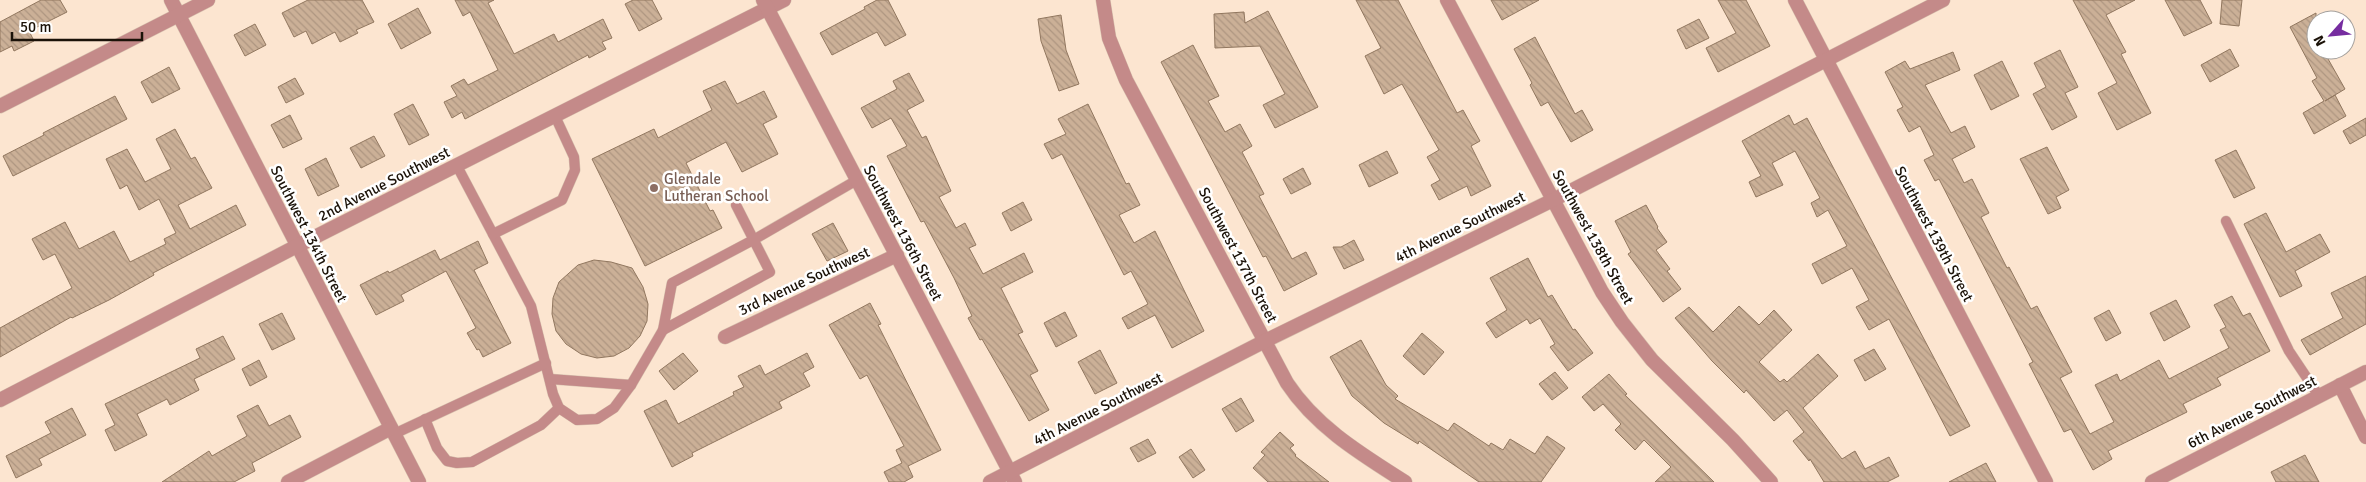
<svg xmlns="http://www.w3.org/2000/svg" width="2366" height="482" font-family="Signika,sans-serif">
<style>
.building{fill:url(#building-back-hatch);stroke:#91775f}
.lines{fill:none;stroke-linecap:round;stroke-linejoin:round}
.service-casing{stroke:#d8c3b0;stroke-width:11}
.minor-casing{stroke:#d8c3b0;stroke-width:15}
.tertiary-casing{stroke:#d8c3b0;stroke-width:15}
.service{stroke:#c48a89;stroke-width:10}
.minor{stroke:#c48a89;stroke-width:14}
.tertiary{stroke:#c48a89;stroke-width:14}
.education-dot{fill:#8d6e63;stroke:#fff;stroke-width:2}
.labels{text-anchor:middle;stroke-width:5;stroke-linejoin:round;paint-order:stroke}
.education-label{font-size:15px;fill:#785e54;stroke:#fff;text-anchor:start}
.street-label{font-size:15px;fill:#1b1208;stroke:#fff}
</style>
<defs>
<pattern id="building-back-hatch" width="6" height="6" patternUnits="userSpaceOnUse" patternTransform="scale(1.25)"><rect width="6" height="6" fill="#cbb097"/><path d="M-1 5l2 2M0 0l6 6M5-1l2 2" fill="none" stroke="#ae9681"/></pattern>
</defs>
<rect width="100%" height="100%" fill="#fce5d0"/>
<g class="building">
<polygon points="41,0 60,0 67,12 29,31 34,41 14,51 12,46 0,52 0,22"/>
<polygon points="308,0 362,0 374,22 356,30 358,33 340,42 335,32 312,44 306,31 294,37 282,13"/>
<polygon points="455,0 494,0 488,3 514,54 554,34 558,42 603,19 612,38 602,42 606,49 589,58 588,55 465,119 462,112 452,118 444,102 457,96 451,86 464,79 468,85 498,70 470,12 463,16"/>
<polygon points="633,0 652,0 662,19 639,31 625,4"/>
<polygon points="877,0 888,0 906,35 885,46 877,32 832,55 820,33 865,9 864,7"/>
<polygon points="1356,0 1398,0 1457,113 1463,110 1480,141 1471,146 1491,186 1471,196 1467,186 1439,200 1431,185 1440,180 1427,157 1439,150 1402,84 1384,94 1365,56 1381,48"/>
<polygon points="1491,0 1539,0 1502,20"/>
<polygon points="1718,0 1746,0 1770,46 1718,72 1706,48 1736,33"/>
<polygon points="2073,0 2135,0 2106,15 2126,52 2121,54 2151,113 2117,130 2098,93 2117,83"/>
<polygon points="2165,0 2200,0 2212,23 2184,36"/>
<polygon points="2222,0 2242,0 2239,26 2220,24"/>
<polygon points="418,8 431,33 401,49 388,24"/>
<polygon points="1268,11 1318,107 1275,128 1263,105 1285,94 1260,46 1215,48 1214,14 1244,12 1245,23"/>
<polygon points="2316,13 2316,50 2323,50 2345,89 2325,101 2335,95 2346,116 2314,134 2303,113 2324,101 2312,81 2317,78 2290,27"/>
<polygon points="1061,15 1066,50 1079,84 1059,91 1041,41 1038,19"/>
<polygon points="1699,19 1709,38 1686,49 1677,30"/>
<polygon points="255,24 266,45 245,56 234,35"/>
<polygon points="1535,37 1575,114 1582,110 1593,130 1571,142 1548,102 1541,106 1530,85 1532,83 1514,49"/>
<polygon points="1193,45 1219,96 1208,101 1225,132 1240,124 1252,146 1242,152 1264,194 1259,196 1292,259 1306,252 1317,274 1284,291 1266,256 1263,257 1161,62"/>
<polygon points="2230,49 2239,66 2210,82 2201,65"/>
<polygon points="2060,50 2078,87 2065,93 2077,117 2052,130 2033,94 2046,87 2034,63"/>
<polygon points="1953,52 1960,70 1925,85 1951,133 1965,126 1975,147 1952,159 1964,183 1972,179 1989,213 1981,217 2007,268 2009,267 2031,309 2037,306 2072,372 2060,378 2090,434 2114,422 2095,385 2117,374 2120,381 2159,360 2169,379 2229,348 2220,330 2226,327 2214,305 2232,296 2243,316 2250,313 2270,351 2217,378 2221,385 2183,404 2187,412 2108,451 2112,459 2093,470 2071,429 2064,432 2029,364 2033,362 1939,179 1935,181 1924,160 1934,155 1920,126 1909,132 1897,110 1903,107 1885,72 1905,61 1910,69"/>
<polygon points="2002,61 2019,96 1991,110 1974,75"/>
<polygon points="169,67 180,89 152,103 141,82"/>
<polygon points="909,73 924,101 907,110 922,138 926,136 951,191 939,197 956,228 965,223 976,245 969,248 983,274 1024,253 1033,272 1001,288 1023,332 1018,334 1038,371 1030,375 1049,410 1029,421 982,339 980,340 968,318 972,316 954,278 924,221 921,222 887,156 907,146 891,118 872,128 861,108 897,89 893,81"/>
<polygon points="295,78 304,94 286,103 278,87"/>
<polygon points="725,81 737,104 764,91 777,117 763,124 778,154 742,172 726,142 686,163 710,211 713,210 722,228 645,266 592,159 654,129 658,138 712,110 703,91"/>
<polygon points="115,96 127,119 13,176 3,156 44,135 43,133"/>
<polygon points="413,104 429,135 409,145 394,114"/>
<polygon points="1088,104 1126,184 1129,183 1140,205 1119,215 1134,243 1155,231 1204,331 1172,348 1155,315 1128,329 1122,318 1148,304 1131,271 1124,275 1062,154 1052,159 1044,144 1066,134 1058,119"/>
<polygon points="290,115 302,139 283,148 271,125"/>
<polygon points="1789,115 1794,125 1807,118 1970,426 1950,436 1889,319 1869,330 1856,307 1869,300 1852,268 1822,284 1812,264 1847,246 1828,210 1817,217 1811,203 1820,198 1795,151 1772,163 1783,185 1756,197 1749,182 1761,176 1742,141"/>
<polygon points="2366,118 2366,135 2350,144 2343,131"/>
<polygon points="175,129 191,159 195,157 212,188 178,205 190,229 236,205 246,225 153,273 154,275 109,300 72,318 71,317 0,357 0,328 72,288 55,254 43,260 32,239 65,222 79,249 114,231 130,262 166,244 164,239 176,233 159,199 139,210 127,185 120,189 106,159 127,149 145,182 171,169 156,139"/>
<polygon points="374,136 385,156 361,168 350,148"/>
<polygon points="2047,147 2069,190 2056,197 2061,208 2048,214 2020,159"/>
<polygon points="2236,150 2255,188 2234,198 2215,160"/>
<polygon points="1387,151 1398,173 1369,187 1359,165"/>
<polygon points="326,158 339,186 318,196 305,169"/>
<polygon points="1303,168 1311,184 1291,194 1283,179"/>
<polygon points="1023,202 1032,220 1011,231 1002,213"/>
<polygon points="1646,205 1658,227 1657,228 1667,242 1656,250 1670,269 1667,271 1681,289 1663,302 1628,254 1631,252 1615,221"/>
<polygon points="2266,213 2286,252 2320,234 2330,252 2295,271 2302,286 2280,297 2244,224"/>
<polygon points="833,223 848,251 827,261 812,234"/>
<polygon points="1354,240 1364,260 1344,269 1333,247 1341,247"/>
<polygon points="478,241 488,263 474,270 511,343 483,357 479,349 477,350 467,333 476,328 446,271 401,295 404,301 376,315 360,285 388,271 389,273 435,250 440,260"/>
<polygon points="1528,258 1548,297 1552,295 1573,330 1575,329 1593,353 1568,371 1550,347 1555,344 1540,318 1530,324 1527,319 1496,338 1486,323 1507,310 1490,278"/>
<polygon points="594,260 611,262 632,268 643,287 648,304 647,321 640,336 629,348 614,356 597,358 581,354 566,344 556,331 552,314 553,298 559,282 578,265"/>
<polygon points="2366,276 2366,324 2310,355 2301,340 2343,318 2331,293"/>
<polygon points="2176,300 2190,327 2164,341 2150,313"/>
<polygon points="870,303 881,324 878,325 941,450 908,466 913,477 904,482 889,482 884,472 902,463 896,450 904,446 867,375 860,379 829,325"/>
<polygon points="1739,306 1759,325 1774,310 1792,330 1759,362 1780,382 1784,379 1787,382 1818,354 1838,376 1803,408 1842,459 1855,451 1865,469 1889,457 1899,476 1887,482 1824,482 1810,459 1809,461 1793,441 1804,432 1787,410 1774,421 1746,390 1744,393 1712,361 1675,318 1689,307 1713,332"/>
<polygon points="2109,310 2121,333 2106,341 2094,318"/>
<polygon points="1065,312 1077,336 1056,347 1044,323"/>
<polygon points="282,313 295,339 272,350 259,324"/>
<polygon points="1422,333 1444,352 1424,375 1403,356"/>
<polygon points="223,336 235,359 194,379 199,390 170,405 167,399 137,414 147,435 115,451 105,430 115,425 105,404 200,358 196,349"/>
<polygon points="1361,340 1386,385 1398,396 1395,399 1448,431 1454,423 1489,446 1491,443 1503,450 1510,439 1535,454 1547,436 1565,448 1541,482 1479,482 1419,441 1418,444 1384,423 1352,396 1330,357"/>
<polygon points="1874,349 1886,369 1865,381 1854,360"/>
<polygon points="1100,350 1117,383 1095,394 1078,362"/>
<polygon points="683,353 698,371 674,390 659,371"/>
<polygon points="807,353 814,367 803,373 810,386 779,402 782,408 692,453 693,456 672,467 644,411 666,400 678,424 734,395 733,392 744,387 738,376 760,365 765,375"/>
<polygon points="259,360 267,377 250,386 242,369"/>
<polygon points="1555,372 1568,388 1552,400 1539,384"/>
<polygon points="1609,374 1627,394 1625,395 1714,482 1655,482 1671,467 1644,440 1635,450 1615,430 1621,424 1603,404 1594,411 1582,397"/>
<polygon points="1241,398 1254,421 1236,432 1222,409"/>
<polygon points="258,405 269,426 290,415 301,437 252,463 255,471 234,482 162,482 209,451 212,456 247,436 237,416"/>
<polygon points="72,408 86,435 39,459 42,465 16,478 6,456 51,433 45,422"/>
<polygon points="1280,432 1294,445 1290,448 1296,455 1295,456 1329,482 1268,482 1253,468 1265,455 1261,452"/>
<polygon points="1148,439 1156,453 1138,462 1130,448"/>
<polygon points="1191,449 1205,470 1193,478 1179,457"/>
<polygon points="2305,455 2319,482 2276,482 2271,472"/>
<polygon points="1986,463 1996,482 1949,482"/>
</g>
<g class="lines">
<g class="service-casing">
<g id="service">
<polyline points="457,166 531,306 553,394 559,408 577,420 597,419 614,408 631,385 663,330"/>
<polyline points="736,205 770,272 663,330 672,283 755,239 857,180"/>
<polyline points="2226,221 2289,351 2319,396"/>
<polyline points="493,234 562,200 575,170 574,157 555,116"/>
<polyline points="550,379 631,385"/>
<polyline points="425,419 437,448 447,461 457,463 472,462 541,425 559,408"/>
<polyline points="394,434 546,363"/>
</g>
</g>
<g class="minor-casing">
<g id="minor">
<polyline points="171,0 419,482"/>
<path d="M1103,0L1109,38L1126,80L1287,383C1316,427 1361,454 1405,482"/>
<polyline points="1447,0 1602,292 1622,322 1652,360 1733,440 1771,482"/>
<polyline points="1795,0 2046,482"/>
<polyline points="0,106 208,0"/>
<polyline points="725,337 897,255"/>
<polyline points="2340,385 2366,437"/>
<polyline points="0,400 297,246 784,0"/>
<polyline points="288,482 391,428"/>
<polyline points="2152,482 2366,372"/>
</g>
</g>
<g class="tertiary-casing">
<g id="tertiary">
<polyline points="763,0 1015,482"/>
<polyline points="990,482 1265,341 1553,200 1943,0"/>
</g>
</g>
<use href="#service" class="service"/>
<use href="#minor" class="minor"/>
<use href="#tertiary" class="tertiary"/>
</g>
<circle class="education-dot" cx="654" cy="188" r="5"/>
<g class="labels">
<g class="education-label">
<text x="664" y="184">Glendale<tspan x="664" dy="17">Lutheran School</tspan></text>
</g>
<g class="street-label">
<text transform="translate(384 184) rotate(-27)" y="5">2nd Avenue Southwest</text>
<text transform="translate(1460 227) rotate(-26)" y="5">4th Avenue Southwest</text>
<text transform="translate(903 233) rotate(62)" y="5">Southwest 136th Street</text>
<text transform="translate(309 234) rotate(63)" y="5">Southwest 134th Street</text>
<text transform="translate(1934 234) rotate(62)" y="5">Southwest 139th Street</text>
<text transform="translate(1593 237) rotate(61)" y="5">Southwest 138th Street</text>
<text transform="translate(1238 255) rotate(62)" y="5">Southwest 137th Street</text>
<text transform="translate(804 281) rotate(-25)" y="5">3rd Avenue Southwest</text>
<text transform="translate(1098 409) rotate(-27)" y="5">4th Avenue Southwest</text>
<text transform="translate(2252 412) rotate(-27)" y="5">6th Avenue Southwest</text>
</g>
</g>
<g transform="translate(2331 35) rotate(243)"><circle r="24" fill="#ffffff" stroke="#a4a09c"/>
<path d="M0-4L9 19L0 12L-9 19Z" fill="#762da0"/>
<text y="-8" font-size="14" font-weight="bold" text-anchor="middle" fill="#1b1208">N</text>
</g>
<path d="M12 32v8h130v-8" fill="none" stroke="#1b1208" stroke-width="2.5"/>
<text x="20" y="32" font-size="15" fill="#1b1208" stroke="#ffffff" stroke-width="4" paint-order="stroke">50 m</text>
</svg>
